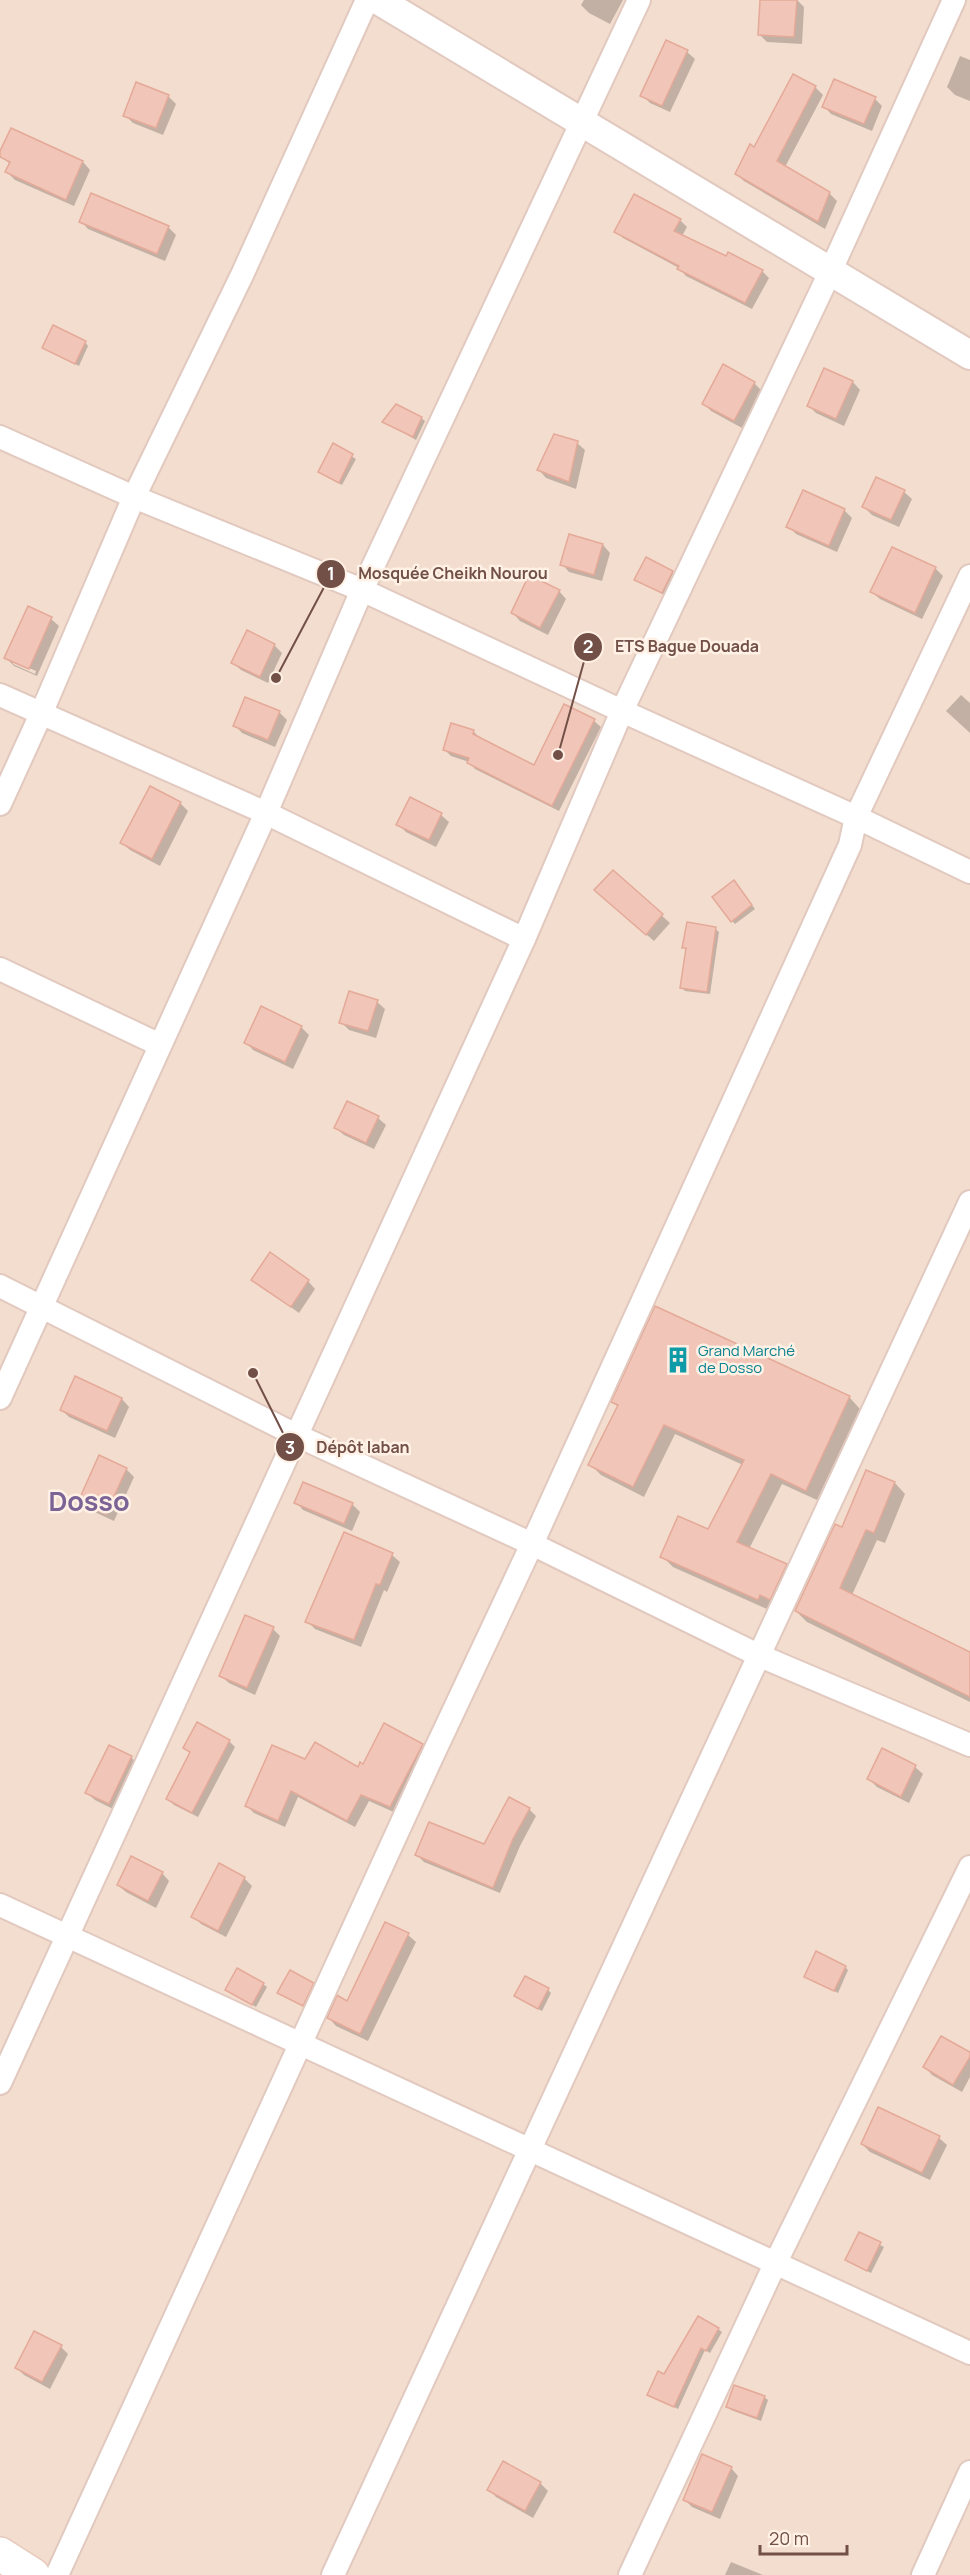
<svg xmlns="http://www.w3.org/2000/svg" width="970" height="2575" font-family="Manrope,sans-serif">
<style>
.residential{fill:#f3ddce}
.shadow{fill:#0003;fill-rule:evenodd}
.building{fill:#f1c5b7;stroke:#e4a998;stroke-width:1.5}
.lines{fill:none;stroke-linecap:round;stroke-linejoin:round}
.minor-casing{stroke:#e2c9bf;stroke-width:26}
.tertiary-casing{stroke:#e2c9bf;stroke-width:32}
.secondary-casing{stroke:#e7c9bc;stroke-width:36}
.minor{stroke:#fff;stroke-width:22}
.tertiary{stroke:#fff;stroke-width:28}
.secondary{stroke:#fff;stroke-width:33}
.labels{text-anchor:middle;stroke-width:5;stroke-linejoin:round;paint-order:stroke}
.culture-label{font-size:15px;fill:#0d838f;stroke:#fff1e5;text-anchor:start}
.town-label{font-size:27px;font-weight:bold;fill:#7c6396;stroke:#fff1e5}
.leader{fill:none;stroke:#725047;stroke-width:2}
.callout-dot{fill:#725047;stroke:#fff1e5;stroke-width:2}
.mark-label{font-size:18px;text-anchor:middle;font-weight:bold;fill:#fff}
.callout-label{font-size:16px;text-anchor:middle;font-weight:bold;fill:#725047;stroke:#fff1e5;stroke-width:5;stroke-linejoin:round;paint-order:stroke}
</style>
<rect width="100%" height="100%" fill="#fcecdf"/>
<rect class="residential" x="0" y="0" width="970" height="2575"/>
<g class="shadow">
<polygon points="584,0 623,0 610,24 589,13 581,5"/>
<polygon points="762,0 797,0 804,7 802,44 767,42 759,34"/>
<polygon points="687,52 695,59 670,112 650,103 642,95"/>
<polygon points="960,56 970,60 970,101 955,95 947,87"/>
<polygon points="815,87 823,95 785,167 829,193 837,201 825,229 744,181 736,174 755,149"/>
<polygon points="168,96 176,104 163,135 133,123 125,115"/>
<polygon points="875,99 882,106 872,131 831,114 824,106"/>
<polygon points="11,130 83,162 90,170 74,206 15,180 7,172 11,165 0,155"/>
<polygon points="680,220 687,227 682,236 762,271 769,278 752,309 686,276 679,268 623,238 616,231"/>
<polygon points="81,221 168,227 176,235 165,261 88,229"/>
<polygon points="85,342 88,346 79,366 44,347"/>
<polygon points="825,370 853,382 860,390 844,426 816,413 809,406"/>
<polygon points="754,383 762,391 742,428 711,411 704,404"/>
<polygon points="421,418 425,421 416,440 384,421"/>
<polygon points="577,443 585,450 576,489 546,478 539,470"/>
<polygon points="334,445 356,459 342,485 320,472"/>
<polygon points="904,492 912,499 899,527 872,515 864,507"/>
<polygon points="844,510 852,518 837,552 796,534 788,526"/>
<polygon points="603,545 610,553 602,581 569,572 562,564"/>
<polygon points="935,568 943,576 922,619 880,599 872,592"/>
<polygon points="672,572 676,576 666,596 636,579"/>
<polygon points="559,591 566,599 548,635 520,621 513,613"/>
<path d="M29,608L51,619L59,626L37,676L14,666L6,658ZM13,661L36,671L35,674L13,664Z"/>
<polygon points="274,645 282,653 268,683 241,670 233,663"/>
<polygon points="961,695 970,703 970,733 946,711"/>
<polygon points="565,706 594,721 601,727 559,811 475,769 469,762 451,756 445,750 473,731 480,738 534,767"/>
<polygon points="279,712 287,720 275,747 242,733 235,725"/>
<polygon points="180,803 188,811 160,866 130,850 122,843"/>
<polygon points="441,815 449,822 436,847 406,832 398,824"/>
<polygon points="613,872 670,923 654,941 604,898"/>
<polygon points="737,886 755,909 735,924 732,921"/>
<polygon points="715,929 719,932 710,994 685,991 681,987 687,950 684,947"/>
<polygon points="377,1002 385,1009 376,1038 349,1030 341,1022"/>
<polygon points="262,1008 302,1028 309,1035 293,1069 253,1050 246,1042"/>
<polygon points="378,1118 386,1125 374,1149 344,1135 336,1128"/>
<polygon points="253,1280 308,1281 315,1289 299,1313"/>
<polygon points="656,1308 850,1398 860,1409 817,1500 782,1484 749,1549 786,1566 797,1576 769,1610 673,1567 662,1556 709,1531 743,1465 675,1434 644,1497 601,1475 590,1464 618,1407 613,1402"/>
<polygon points="122,1399 129,1407 115,1438 69,1417 62,1410"/>
<polygon points="126,1469 134,1477 114,1521 88,1509 80,1501"/>
<polygon points="867,1471 895,1483 905,1494 885,1543 877,1540 852,1595 970,1653 970,1702 807,1622 796,1611 842,1529"/>
<polygon points="296,1502 352,1504 360,1512 352,1531 303,1510"/>
<polygon points="345,1534 392,1555 400,1562 387,1592 384,1590 361,1647 315,1629 307,1621"/>
<polygon points="273,1629 280,1636 255,1695 229,1683 221,1676"/>
<polygon points="229,1741 235,1747 198,1817 174,1805 168,1799 191,1754 185,1748"/>
<polygon points="422,1745 430,1752 398,1814 369,1801 355,1827 298,1797 285,1827 254,1813 247,1806 306,1761 358,1769"/>
<polygon points="883,1750 915,1767 923,1774 909,1803 877,1787 869,1779"/>
<polygon points="131,1757 138,1765 117,1811 95,1800 87,1793"/>
<polygon points="529,1809 536,1816 520,1846 500,1893 424,1862 417,1855 485,1846"/>
<polygon points="162,1873 169,1881 156,1908 126,1892 118,1885"/>
<polygon points="244,1878 252,1886 226,1937 201,1924 193,1916"/>
<polygon points="386,1924 408,1935 416,1942 368,2041 336,2026 329,2018 348,2003"/>
<polygon points="845,1967 848,1970 838,1993 806,1977"/>
<polygon points="263,1984 267,1987 256,2007 227,1990"/>
<polygon points="313,1984 316,1987 307,2008 283,1996"/>
<polygon points="548,1990 551,1993 542,2011 516,1996"/>
<polygon points="970,2054 970,2077 962,2092 932,2075 925,2067"/>
<polygon points="939,2138 947,2145 930,2180 870,2152 862,2144"/>
<polygon points="859,2234 884,2247 871,2273 846,2260"/>
<polygon points="718,2329 722,2332 710,2353 705,2350 678,2409 649,2394 665,2376"/>
<polygon points="61,2347 68,2354 50,2389 24,2375 16,2367"/>
<polygon points="764,2397 768,2400 761,2421 731,2410 728,2407"/>
<polygon points="731,2468 738,2476 720,2519 692,2507 684,2499"/>
<polygon points="540,2483 548,2491 533,2518 496,2497 489,2489"/>
<polygon points="731,2562 763,2575 725,2575"/>
</g>
<g class="building">
<polygon points="760,0 797,0 794,37 758,35"/>
<polygon points="666,40 688,50 662,106 640,96"/>
<polygon points="793,74 816,86 777,161 830,192 818,222 735,174 750,144 754,147"/>
<polygon points="834,79 876,97 864,124 822,107"/>
<polygon points="136,82 169,95 156,128 123,116"/>
<polygon points="11,128 83,161 66,200 5,172 10,162 0,157 0,151"/>
<polygon points="91,193 169,226 157,254 79,222"/>
<polygon points="634,194 681,219 674,231 726,256 728,252 763,270 745,303 677,269 679,266 614,232"/>
<polygon points="53,325 86,341 75,364 42,348"/>
<polygon points="723,364 755,382 734,421 702,404"/>
<polygon points="824,368 853,381 836,419 807,406"/>
<polygon points="396,404 422,417 413,437 382,422"/>
<polygon points="554,434 578,441 569,482 537,470"/>
<polygon points="333,443 353,454 339,483 318,472"/>
<polygon points="876,477 905,490 891,520 862,507"/>
<polygon points="803,490 845,509 829,546 786,527"/>
<polygon points="569,534 603,544 594,575 560,565"/>
<polygon points="892,547 936,567 915,613 870,592"/>
<polygon points="646,557 673,571 662,593 634,580"/>
<polygon points="529,575 560,590 540,628 511,613"/>
<polygon points="28,606 52,617 29,669 4,658"/>
<polygon points="247,630 275,644 260,677 231,663"/>
<polygon points="245,697 280,711 268,740 233,726"/>
<polygon points="564,704 595,719 552,806 467,763 469,758 443,750 451,723 474,730 473,734 534,765"/>
<polygon points="150,786 181,802 152,859 120,843"/>
<polygon points="410,797 442,813 429,840 396,825"/>
<polygon points="613,870 663,914 646,935 594,890"/>
<polygon points="734,880 752,905 731,922 712,897"/>
<polygon points="687,922 716,927 707,992 680,988 686,948 682,948"/>
<polygon points="349,991 378,1000 368,1031 339,1023"/>
<polygon points="261,1006 302,1026 285,1062 244,1043"/>
<polygon points="347,1101 379,1116 366,1143 334,1128"/>
<polygon points="270,1252 309,1280 291,1307 251,1280"/>
<polygon points="655,1306 850,1396 806,1491 771,1474 737,1542 787,1564 770,1600 760,1595 758,1600 660,1557 678,1516 708,1529 744,1460 664,1425 633,1487 588,1465 618,1405 611,1402"/>
<polygon points="75,1376 122,1398 107,1431 60,1410"/>
<polygon points="99,1455 127,1468 106,1514 78,1502"/>
<polygon points="866,1470 895,1482 874,1533 866,1530 840,1588 970,1652 970,1697 795,1611 835,1524 842,1527"/>
<polygon points="303,1482 353,1503 344,1524 294,1503"/>
<polygon points="344,1532 393,1553 380,1585 376,1584 354,1640 305,1622"/>
<polygon points="245,1615 274,1627 247,1688 219,1676"/>
<polygon points="197,1722 230,1740 192,1813 166,1799 190,1752 183,1748"/>
<polygon points="384,1723 423,1744 390,1807 361,1795 347,1821 291,1791 278,1821 245,1806 272,1745 305,1759 315,1742 358,1767 360,1762 363,1764"/>
<polygon points="109,1745 132,1756 109,1804 85,1793"/>
<polygon points="882,1748 916,1765 901,1797 867,1779"/>
<polygon points="509,1797 530,1808 513,1839 493,1888 415,1855 429,1822 484,1844"/>
<polygon points="131,1856 163,1872 148,1901 117,1885"/>
<polygon points="219,1863 245,1877 218,1931 191,1917"/>
<polygon points="385,1922 409,1933 360,2034 327,2018 337,1995 347,2001"/>
<polygon points="816,1951 846,1966 834,1991 804,1977"/>
<polygon points="237,1968 264,1983 252,2005 225,1990"/>
<polygon points="290,1970 314,1983 303,2006 277,1993"/>
<polygon points="525,1976 549,1988 538,2009 514,1996"/>
<polygon points="941,2036 970,2052 970,2057 953,2085 923,2067"/>
<polygon points="878,2107 940,2136 922,2173 861,2144"/>
<polygon points="859,2232 881,2242 867,2271 845,2260"/>
<polygon points="698,2316 719,2328 706,2351 701,2348 674,2407 647,2395 658,2371 664,2374"/>
<polygon points="34,2331 62,2345 42,2382 15,2368"/>
<polygon points="734,2385 765,2396 757,2418 726,2407"/>
<polygon points="702,2454 732,2467 712,2512 683,2500"/>
<polygon points="503,2461 541,2482 525,2511 487,2490"/>
</g>
<g class="lines">
<g class="minor-casing">
<g id="minor">
<polyline points="0,437 134,497 362,590 622,711 856,817 970,872"/>
<polyline points="0,695 266,813 524,939"/>
<polyline points="0,804 41,714 134,497 242,275 367,0"/>
<polyline points="0,969 160,1045"/>
<polyline points="0,1286 298,1436 532,1544 760,1656 970,1745"/>
<polyline points="0,1398 266,813 362,590 639,0"/>
<polyline points="0,1905 970,2353"/>
<polyline points="0,2083 524,939 622,711 831,270 954,0"/>
<polyline points="57,2575 430,1761 532,1544 850,845 856,817 970,576"/>
<path d="M333,2575C543,2116 758,1660 970,1202"/>
<polyline points="630,2575 775,2264 970,1867"/>
<polyline points="923,2575 970,2472"/>
</g>
</g>
<g class="tertiary-casing">
<polyline id="tertiary" points="378,0 970,355"/>
</g>
<g class="secondary-casing">
<polyline id="secondary" points="0,2554 33,2575"/>
</g>
<use href="#minor" class="minor"/>
<use href="#tertiary" class="tertiary"/>
<use href="#secondary" class="secondary"/>
</g>
<defs>
<g id="building-bare" transform="scale(2.07)"><path d="M-4-6H4V6H1V3H-1V6H-4ZM-2.5-4.3h1.7v1.8h-1.7ZM.8-4.3h1.7v1.8H.8ZM-2.5-1h1.7V.8h-1.7ZM.8-1h1.7V.8H.8Z" fill="#0f9aa8" stroke="#fff1e5" stroke-width="2.5" paint-order="stroke"/></g>
</defs>
<g fill-rule="evenodd">
<use href="#building-bare" x="678" y="1360"/>
</g>
<g class="labels">
<g class="culture-label">
<text x="698" y="1356">Grand Marché<tspan x="698" dy="17">de Dosso</tspan></text>
</g>
<g class="town-label">
<text x="89" y="1511">Dosso</text>
</g>
</g>
<path class="leader" d="M276 678L331 574M558 755L588 647M253 1373L290 1447"/>
<g class="callout-dot">
<circle cx="276" cy="678" r="6"/>
<circle cx="558" cy="755" r="6"/>
<circle cx="253" cy="1373" r="6"/>
<circle cx="331" cy="574" r="15"/>
<circle cx="588" cy="647" r="15"/>
<circle cx="290" cy="1447" r="15"/>
</g>
<g class="mark-label">
<text x="331" y="580">1</text>
<text x="588" y="653">2</text>
<text x="290" y="1454">3</text>
</g>
<g class="callout-label">
<text x="453" y="579">Mosquée Cheikh Nourou</text>
<text x="687" y="652">ETS Bague Douada</text>
<text x="363" y="1453">Dépôt laban</text>
</g>
<path d="M760 2545v9h87v-9" fill="none" stroke="#725047" stroke-width="3"/>
<text x="769" y="2545" font-size="18" fill="#725047" stroke="#fff1e5" stroke-width="4.5" paint-order="stroke">20 m</text>
</svg>
